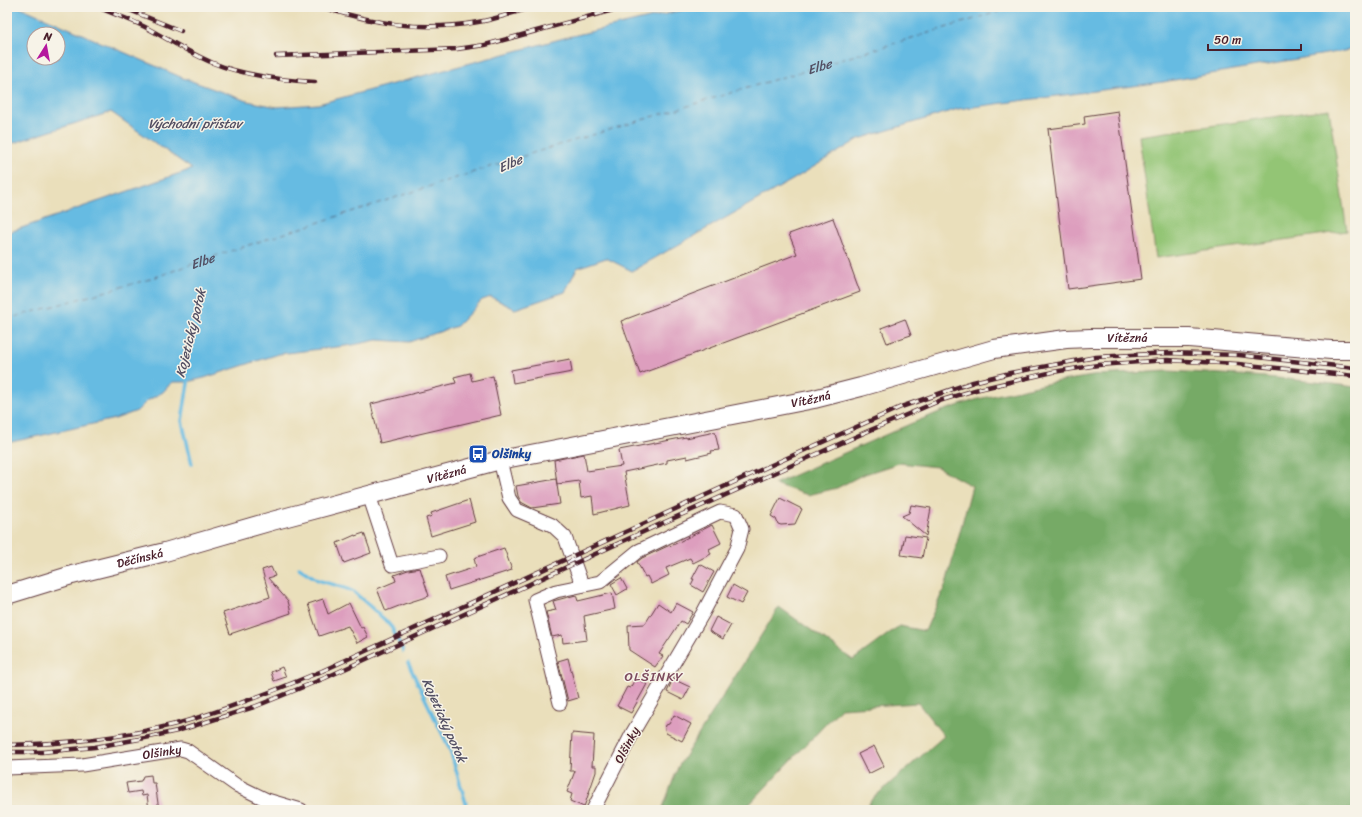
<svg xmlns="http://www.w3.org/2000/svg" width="1362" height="817" font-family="Sriracha,sans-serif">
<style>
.green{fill:#93c575;stroke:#6e7250}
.forest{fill:#76aa66;stroke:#606448}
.water{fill:#66bbe2;stroke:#586d86;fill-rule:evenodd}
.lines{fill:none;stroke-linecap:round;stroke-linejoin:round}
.stream{stroke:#66bbe2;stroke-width:3.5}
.ferry{stroke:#524e62;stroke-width:1;stroke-dasharray:5 4;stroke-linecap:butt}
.building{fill:#dd9ebe}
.street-casing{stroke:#623c41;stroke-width:15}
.secondary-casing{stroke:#623c41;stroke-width:20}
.street{stroke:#fff;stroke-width:13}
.secondary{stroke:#fff;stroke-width:18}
.rail-casing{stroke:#4a1f2b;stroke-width:4.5}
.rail{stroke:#f7f3e8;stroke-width:3;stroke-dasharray:9;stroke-linecap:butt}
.labels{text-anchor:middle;stroke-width:3;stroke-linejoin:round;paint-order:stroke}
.street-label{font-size:12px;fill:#4a1f2b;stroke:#f7f3e8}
.transit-label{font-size:12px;font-weight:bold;fill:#164399;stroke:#f7f3e8;text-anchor:start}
.water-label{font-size:13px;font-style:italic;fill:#524e62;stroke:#f7f3e8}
.neighbourhood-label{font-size:13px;letter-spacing:1px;fill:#7d4b5e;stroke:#f7f3e8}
</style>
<rect width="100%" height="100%" fill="#f7f3e8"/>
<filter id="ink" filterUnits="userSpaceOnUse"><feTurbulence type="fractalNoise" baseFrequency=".025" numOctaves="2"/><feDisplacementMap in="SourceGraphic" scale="8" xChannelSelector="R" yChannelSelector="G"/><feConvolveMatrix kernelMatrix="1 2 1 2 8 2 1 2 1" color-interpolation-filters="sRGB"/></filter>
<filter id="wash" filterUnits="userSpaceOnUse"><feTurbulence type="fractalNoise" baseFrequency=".012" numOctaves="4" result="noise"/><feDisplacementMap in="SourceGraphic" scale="16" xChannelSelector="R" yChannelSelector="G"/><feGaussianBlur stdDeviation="0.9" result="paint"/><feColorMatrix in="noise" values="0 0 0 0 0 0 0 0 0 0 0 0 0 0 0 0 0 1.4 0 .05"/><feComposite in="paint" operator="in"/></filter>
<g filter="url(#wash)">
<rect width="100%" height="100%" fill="#eadfbb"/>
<polygon class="green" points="1329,109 1347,231 1156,258 1139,136"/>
<path class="forest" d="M1168,371C1230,374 1293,378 1355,387V810H865L872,799L944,736L918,703L841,708L744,810H662L678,767L779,607L853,660L899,626L925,631L946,584L972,486L937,467L899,463L862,475L837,488L808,495L774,484L910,424L942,411L978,399L1055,382L1099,375Z"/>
<path class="water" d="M7,7H20L183,78L247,101L277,107L318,104L568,37L696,7H1355V49L1163,82L958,109L859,139L794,179L632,271L606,258L577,268L565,292L515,309L491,297L482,300L457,326L409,342L377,340L353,345L279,354L204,378L187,382H172L163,392L147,401L137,411L115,419L7,443V233L192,169L111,112L7,145ZM34,34H58V58H34Z"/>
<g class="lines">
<g class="stream">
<polyline points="189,377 182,421 192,464"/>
<polyline points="299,568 318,580 345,588 354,592 385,620 392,628 403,651"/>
<polyline points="408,663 450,750 468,810"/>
</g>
<path class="ferry" id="s1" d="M7,319L150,279L221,254L533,153L1014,7"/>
</g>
<g id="blocks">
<g class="building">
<polygon points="1118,111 1141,279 1068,289 1048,129 1085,124 1084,116"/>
<polygon points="833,218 860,292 640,374 621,321 797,254 789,234"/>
<polygon points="905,319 911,335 887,343 881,328"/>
<polygon points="570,359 572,372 513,383 511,370"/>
<polygon points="470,373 472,381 493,376 501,415 380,443 371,404 456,383 454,377"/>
<polygon points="715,432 719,450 711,451 712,453 687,459 687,456 667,460 667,463 624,472 630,505 594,514 592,496 581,498 579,481 557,484 554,460 584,454 587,471 622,466 619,450 686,437 686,438"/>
<polygon points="556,479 560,504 532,508 521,502 518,496 516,486"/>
<polygon points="780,498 802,509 795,524 781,525 778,524 776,519 771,516"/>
<polygon points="469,500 475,522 431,536 426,518 432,516 431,513"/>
<polygon points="911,505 931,508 926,536 902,516 909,513"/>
<polygon points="712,525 721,543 709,549 711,554 693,563 690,558 666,568 669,575 651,584 647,576 645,577 637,562 642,558 670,545 671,546"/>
<polygon points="364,533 371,553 344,563 337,543 355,535 355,536"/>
<polygon points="905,535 926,538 922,558 901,555"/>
<polygon points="504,548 512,570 449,590 445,577 476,567 474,558"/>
<polygon points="700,564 714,572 703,592 691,585 694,579 692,579"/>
<polygon points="271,567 275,576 268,578 288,601 291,613 230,634 223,613 270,597 262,570"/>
<polygon points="420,568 429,596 404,604 386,611 377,589 396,581 394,575 408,570"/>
<polygon points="621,578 627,589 617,595 611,584"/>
<polygon points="733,585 747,593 741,604 727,597"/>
<polygon points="612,593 615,609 584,616 587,640 563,643 562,635 552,637 546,612 556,610 553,601 576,595 578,601"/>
<polygon points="323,599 328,614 349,603 361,628 363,627 368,637 357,643 348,626 319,636 308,604"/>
<polygon points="658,603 671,612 676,603 693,612 686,624 681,621 659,654 663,656 655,667 629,650 628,625 645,624"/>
<polygon points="716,617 731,625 723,639 709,631"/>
<polygon points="568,658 578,698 568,701 558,661"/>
<polygon points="282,667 286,677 274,681 271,672"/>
<polygon points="636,678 647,684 631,713 617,706 627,687 630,688"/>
<polygon points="673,679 690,687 683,700 667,692"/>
<polygon points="674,715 691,724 682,741 666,733 665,729 666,725 669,724"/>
<polygon points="572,733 594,735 592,766 596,766 596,772 584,807 570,801 572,794 567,792 575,771 570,771"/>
<polygon points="874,746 884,766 868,774 858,754"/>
<polygon points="151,775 152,783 155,783 159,810 149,810 147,795 142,796 141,791 128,793 126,783 141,781 143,776"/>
</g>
</g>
</g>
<g filter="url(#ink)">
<use href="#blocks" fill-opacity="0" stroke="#623c41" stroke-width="1"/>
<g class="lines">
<g class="street-casing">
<g id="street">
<polyline points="500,460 509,498 517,510 552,525 565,537 582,585"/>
<polyline points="369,495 392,565 439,556"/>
<polyline points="560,703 535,600 556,591 600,582 638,551 720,512 736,515 742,529 737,549 703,613 633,732 593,810"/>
<path id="s2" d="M7,768L82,765L181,749L188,751L236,785L267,800L301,810"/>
</g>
</g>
<g class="secondary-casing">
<g id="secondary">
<path id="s3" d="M7,595L72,575L165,552L272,521L500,460L814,399L861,387L994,349L1066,339L1090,338H1189L1331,350H1355"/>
</g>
</g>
<use href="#street" class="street"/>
<use href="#secondary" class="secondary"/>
<g class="rail-casing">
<g id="rail">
<path d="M97,7C113,14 130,19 145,27C168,39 189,53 213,63C245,76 281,80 315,82"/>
<polyline points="122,7 181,31"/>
<path d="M322,7C375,24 422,32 478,22C497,19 515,12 534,7"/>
<polyline points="276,56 457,49 485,45 624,7"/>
<path d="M7,745C63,744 121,738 176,724C226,710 274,691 322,671L767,467L863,424L901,407L973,382L1010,373L1096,357L1168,353L1239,355L1355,368"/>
<polyline points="7,752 42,752 95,747 145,738 177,731 254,707 325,678 654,527 866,432 939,401 975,390 1053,372 1098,365 1167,360 1238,364 1355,376"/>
</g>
</g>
<use href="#rail" class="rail"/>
</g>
</g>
<defs>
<g id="bus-square" transform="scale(1)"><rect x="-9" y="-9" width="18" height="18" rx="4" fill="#1a4fb4" stroke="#f7f3e8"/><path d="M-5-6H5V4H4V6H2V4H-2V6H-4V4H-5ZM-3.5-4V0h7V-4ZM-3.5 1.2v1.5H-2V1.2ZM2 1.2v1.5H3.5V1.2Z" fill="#fff"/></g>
</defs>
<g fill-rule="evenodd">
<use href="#bus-square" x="478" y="454"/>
</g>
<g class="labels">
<g class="street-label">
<text dy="4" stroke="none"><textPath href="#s3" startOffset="1152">Vítězná</textPath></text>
<text dy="4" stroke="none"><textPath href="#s3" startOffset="828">Vítězná</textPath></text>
<text dy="4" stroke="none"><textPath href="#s3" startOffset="456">Vítězná</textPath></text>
<text dy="4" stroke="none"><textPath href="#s3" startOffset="138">Děčínská</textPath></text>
<text transform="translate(627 745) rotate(-62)" y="4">Olšinky</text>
<text dy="4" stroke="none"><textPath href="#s2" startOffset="156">Olšinky</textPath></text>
</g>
<g class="transit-label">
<text x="492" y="458">Olšinky</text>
</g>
<g class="water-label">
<text dy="5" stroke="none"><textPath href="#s1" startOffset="851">Elbe</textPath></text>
<text x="195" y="128">Východní přístav</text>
<text transform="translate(510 163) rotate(-24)" y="5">Elbe</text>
<text dy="5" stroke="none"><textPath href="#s1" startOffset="204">Elbe</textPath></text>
<text transform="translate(190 333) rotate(-76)" y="5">Kojetický potok</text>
<text transform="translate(445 720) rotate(66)" y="5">Kojetický potok</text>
</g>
<g class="neighbourhood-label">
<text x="654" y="681">OLŠINKY</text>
</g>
</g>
<rect width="1362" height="817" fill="none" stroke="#f7f3e8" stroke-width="24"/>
<g transform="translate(46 46) rotate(11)"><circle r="19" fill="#f7f3e8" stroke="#b29e9c"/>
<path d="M0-3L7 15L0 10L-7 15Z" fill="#b5179e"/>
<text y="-6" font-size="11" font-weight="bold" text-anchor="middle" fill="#4a1f2b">N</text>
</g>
<path d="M1208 44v6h93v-6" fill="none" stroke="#4a1f2b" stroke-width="2"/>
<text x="1214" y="44" font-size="12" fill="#4a1f2b" stroke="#f7f3e8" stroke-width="3" paint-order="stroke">50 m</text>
</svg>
